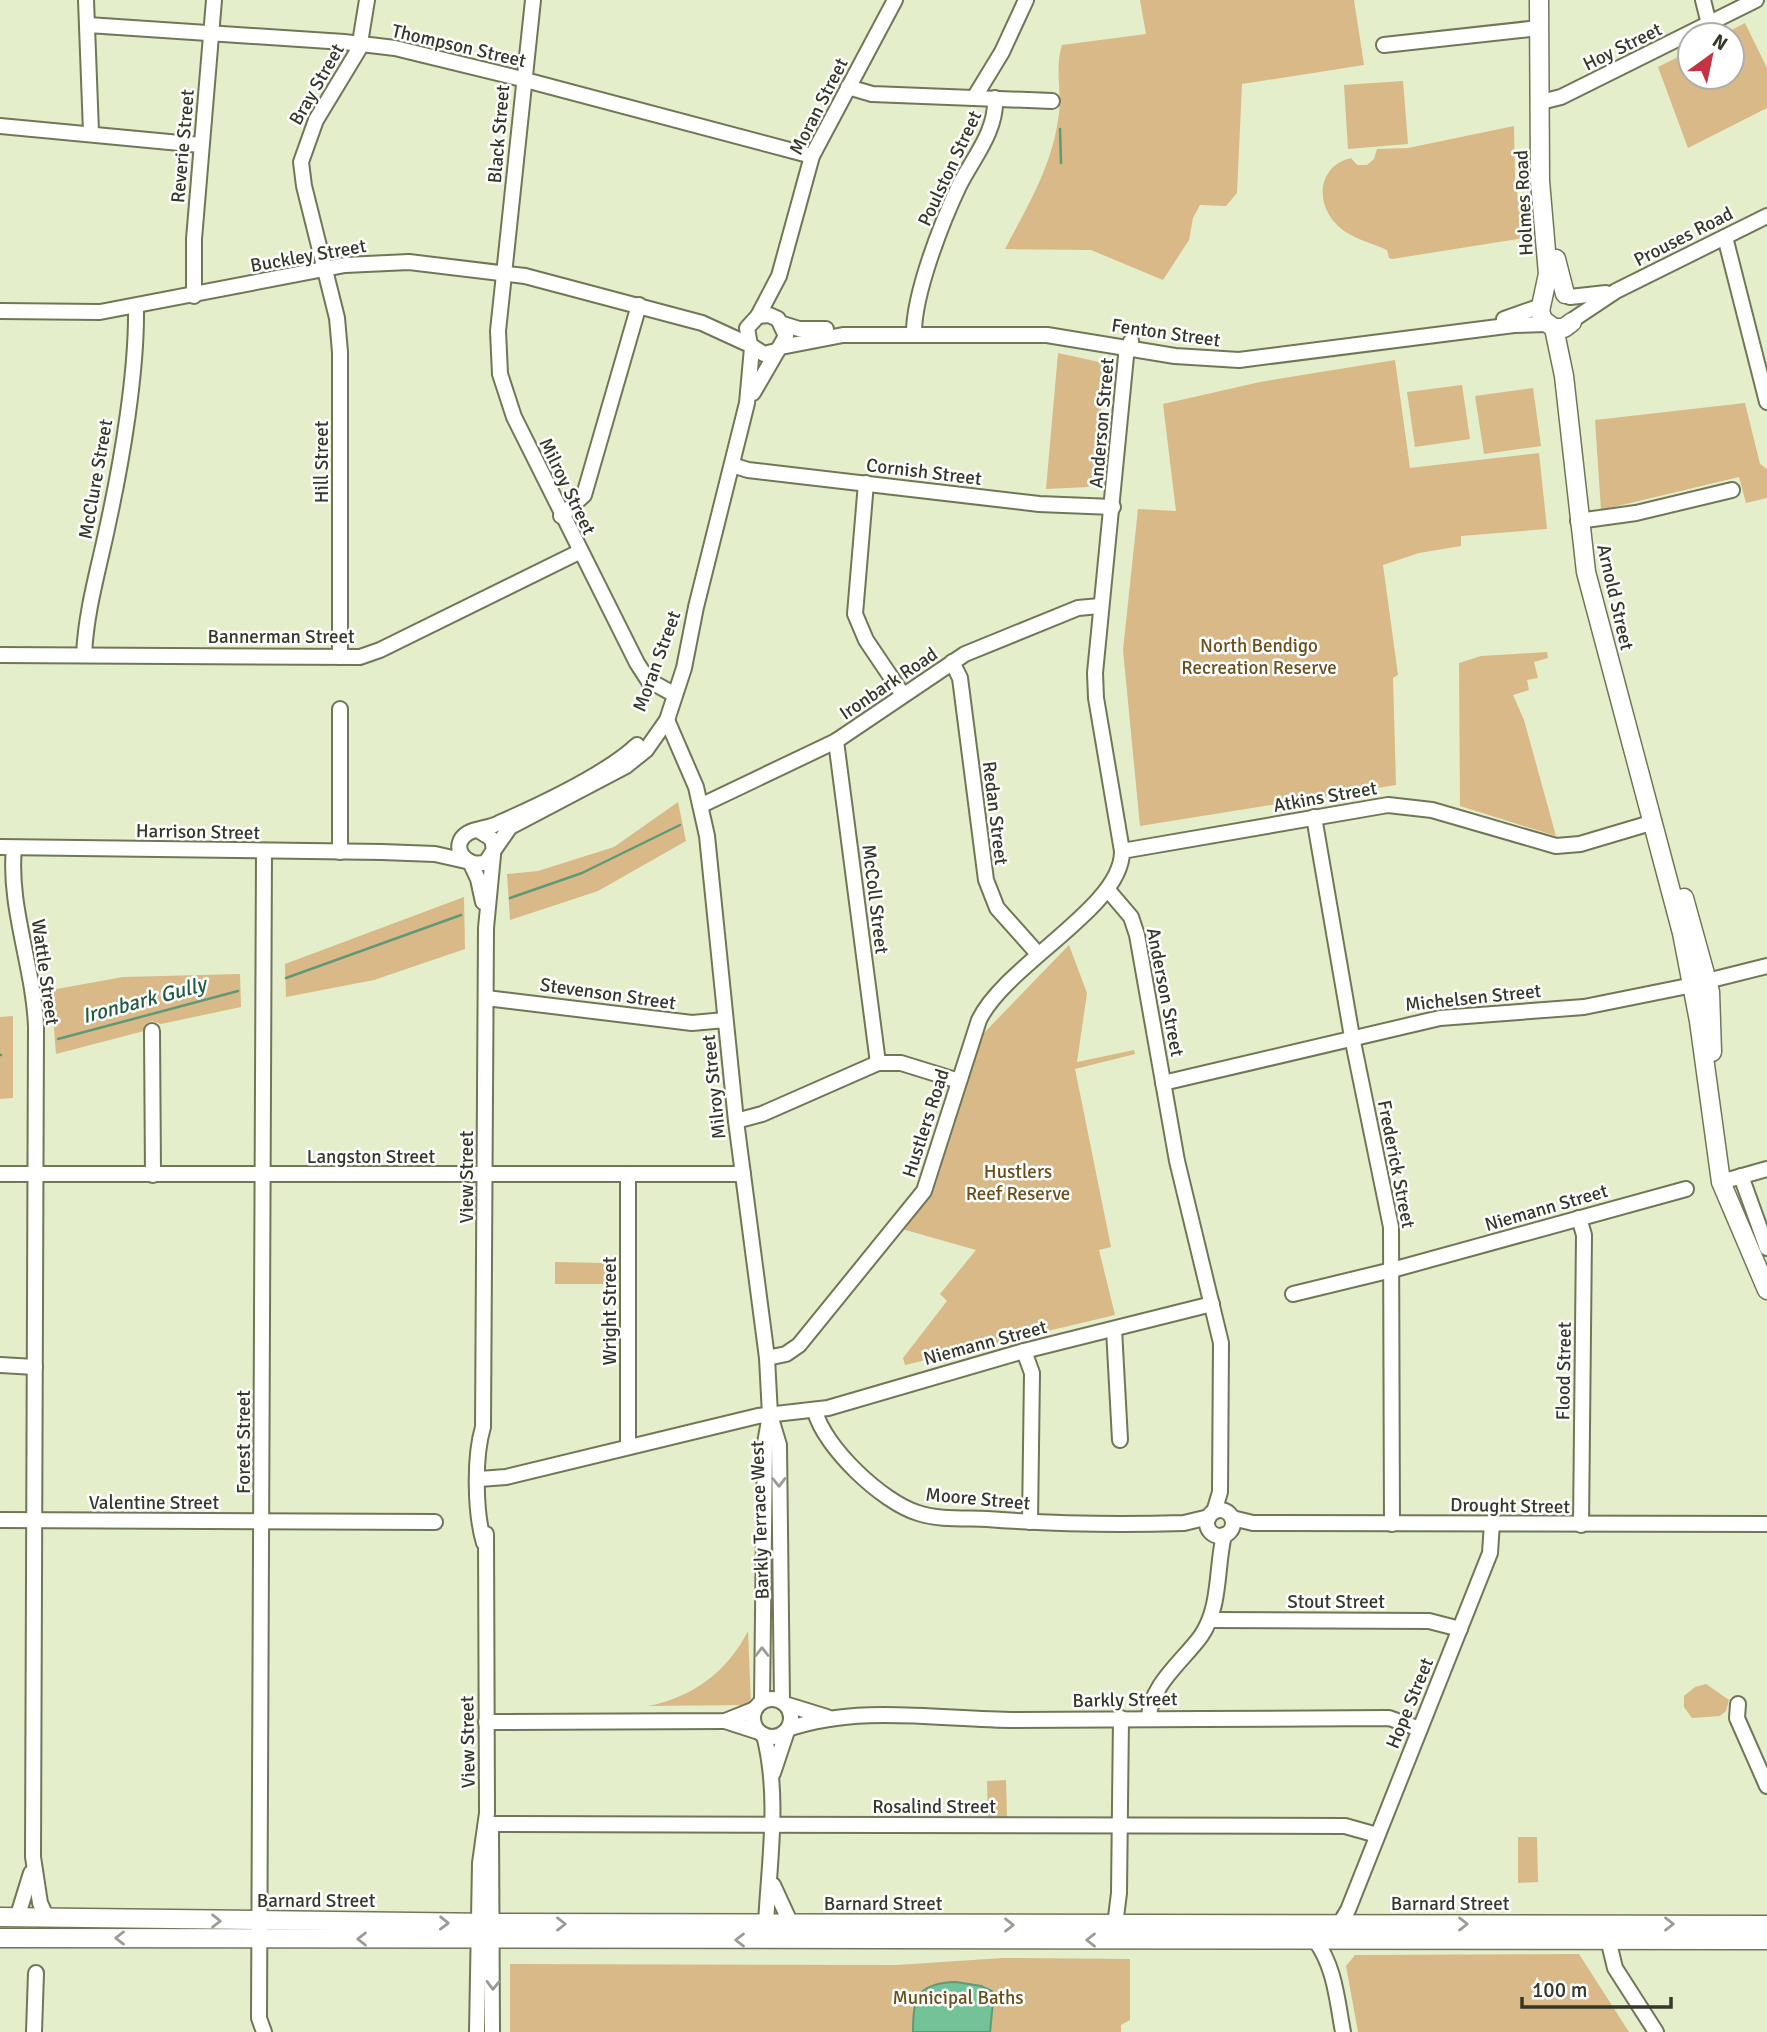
<svg xmlns="http://www.w3.org/2000/svg" width="1767" height="2032" font-family="Signika,sans-serif">
<style>
.green{fill:#d8b987}
.water{fill:#74c398;stroke:#619977;stroke-width:2}
.lines{fill:none;stroke-linecap:round;stroke-linejoin:round}
.stream{stroke:#619977;stroke-width:2.5}
.minor-casing{stroke:#6f7757;stroke-width:18}
.major-casing{stroke:#6f7757;stroke-width:21}
.minor{stroke:#fff;stroke-width:14}
.major{stroke:#fff;stroke-width:18}
.oneway{stroke:#9a9b94}
.labels{text-anchor:middle;stroke-width:5;stroke-linejoin:round;paint-order:stroke}
.street-label{font-size:19px;fill:#34372a;stroke:#fff}
.park-label{font-size:19px;fill:#6a4e19;stroke:#fff}
.water-label{font-size:21px;font-style:italic;fill:#215b3f;stroke:#fff}
</style>
<rect width="100%" height="100%" fill="#e4eeca"/>
<g class="green">
<path d="M1140,0H1354L1364,65L1242,84L1237,193L1226,206L1200,205L1193,218L1189,240L1163,280L1091,250L1005,249C1027,207 1051,168 1058,120C1063,95 1054,69 1062,45L1146,34Z"/>
<polygon points="1745,23 1767,68 1767,108 1688,148 1658,67 1690,51 1690,77 1732,77 1732,35 1722,35"/>
<polygon points="1403,81 1408,144 1348,149 1344,85"/>
<path d="M1514,126L1515,178L1524,238L1392,259L1389,258L1387,250C1372,243 1350,238 1338,226C1314,203 1318,166 1351,158L1357,165H1367L1374,159L1377,149L1408,148Z"/>
<polygon points="1058,353 1099,362 1104,369 1096,479 1088,487 1046,489"/>
<polygon points="1395,360 1410,468 1539,453 1547,529 1461,536 1461,546 1419,553 1383,565 1398,675 1393,678 1396,785 1140,826 1123,650 1138,509 1176,511 1163,404 1260,382"/>
<polygon points="1462,385 1470,439 1415,447 1407,392"/>
<polygon points="1533,388 1541,446 1484,454 1475,396"/>
<polygon points="1745,403 1760,464 1767,469 1767,498 1746,503 1739,477 1601,510 1595,420"/>
<polygon points="1547,652 1548,658 1534,662 1538,678 1527,680 1529,690 1513,695 1524,720 1556,836 1460,806 1459,663 1481,656"/>
<polygon points="678,802 686,841 598,891 510,920 507,874 538,871 614,847"/>
<polygon points="464,897 465,949 374,980 286,997 285,964"/>
<polygon points="1069,945 1087,993 1077,1062 1134,1050 1135,1054 1075,1069 1111,1247 1099,1250 1115,1315 905,1365 903,1358 947,1301 940,1294 976,1250 902,1229 936,1183 969,1073 984,1033"/>
<polygon points="240,974 241,1007 161,1024 152,1021 146,1024 144,1031 56,1054 51,990 123,977"/>
<polygon points="13,1016 13,1098 0,1099 0,1017"/>
<polygon points="555,1262 605,1263 605,1284 555,1284"/>
<path d="M748,1631L751,1705L648,1706C693,1697 727,1672 748,1631Z"/>
<polygon points="1706,1684 1729,1700 1726,1711 1720,1716 1692,1718 1684,1707 1684,1696 1695,1687"/>
<polygon points="1006,1780 1007,1817 988,1817 987,1781"/>
<polygon points="1518,1837 1537,1837 1538,1882 1518,1883"/>
<polygon points="1579,1954 1629,2032 1358,2032 1346,1966 1355,1955"/>
<polygon points="1003,1958 1130,1959 1130,2020 1121,2025 1121,2032 510,2032 510,1964 897,1965"/>
</g>
<path class="water" d="M956,1982L981,1986L994,1992L990,2032H913C913,1996 918,1983 956,1982Z"/>
<g class="lines">
<g class="stream">
<polyline points="1060,129 1061,163"/>
<polyline points="510,898 582,873 680,825"/>
<polyline points="286,978 461,915"/>
<polyline points="58,1039 238,991"/>
<polyline points="0,1055 1,1055"/>
</g>
<g class="minor-casing">
<g id="minor">
<polyline points="86,0 91,132"/>
<polyline points="533,0 498,331 500,374 514,417 637,663 648,680 668,691"/>
<polyline points="1703,0 1709,24"/>
<polyline points="88,25 344,42 395,48 514,77 812,156"/>
<polyline points="1384,45 1539,28"/>
<polyline points="848,87 872,94 1052,101"/>
<polyline points="974,98 1002,52 1026,0"/>
<polyline points="1541,102 1561,97 1756,0"/>
<polyline points="0,126 201,145"/>
<polyline points="1725,237 1767,402"/>
<polyline points="194,296 194,239 214,0"/>
<polyline points="1570,297 1606,293"/>
<polyline points="0,311 100,312 345,265 409,262 525,276 702,323 750,345"/>
<polyline points="758,316 779,276 812,156 895,0"/>
<polyline points="1504,319 1541,306"/>
<polyline points="1574,319 1616,291 1767,216"/>
<polyline points="783,324 799,329 826,329"/>
<path d="M914,335C913,295 942,222 959,186C973,158 997,131 995,98"/>
<polyline points="781,347 843,335 1047,335 1175,356 1239,360 1514,325 1546,324"/>
<polyline points="753,393 786,336 778,319 769,315 758,316 747,328 750,345 764,354 776,351"/>
<polyline points="732,465 748,470 1039,504 1113,507"/>
<polyline points="866,483 855,614 866,640 903,695"/>
<polyline points="561,516 584,495 639,305"/>
<polyline points="1578,521 1636,513 1732,490"/>
<polyline points="0,655 360,657 380,650 579,552"/>
<path d="M84,655C86,610 99,568 108,524C122,460 137,372 136,307"/>
<polyline points="340,657 340,352 337,318 304,186 301,162 316,120 359,49 367,0"/>
<polyline points="952,662 960,678 986,880 997,908 1038,954"/>
<polyline points="667,720 696,787 707,836 736,1121 767,1358 770,1415 765,1443 762,1701"/>
<polyline points="836,741 878,1063"/>
<polyline points="702,805 836,741 965,654 1078,608 1100,606"/>
<polyline points="1314,817 1352,1037 1391,1227 1392,1524"/>
<path d="M478,830L492,839L494,850L486,862C466,870 448,845 468,833C477,828 490,828 499,823C540,805 605,775 637,745"/>
<polyline points="0,847 382,852 435,854 466,861"/>
<path d="M14,848C8,906 34,968 36,1027L33,1857L40,1903L47,1918"/>
<polyline points="494,850 510,827 626,766 646,750 667,720 684,668 696,607 747,403 752,348"/>
<polyline points="264,851 259,2018 264,2032"/>
<polyline points="1122,851 1388,805 1432,810 1556,846 1580,844 1654,822"/>
<polyline points="340,852 340,709"/>
<polyline points="471,864 478,879 483,902"/>
<polyline points="1108,890 1131,917 1137,935 1177,1161 1221,1343 1220,1492 1214,1512"/>
<polyline points="1707,981 1767,966"/>
<polyline points="486,998 692,1023 725,1020"/>
<polyline points="152,1031 153,1175"/>
<polyline points="1163,1083 1440,1018 1584,1007 1693,985"/>
<polyline points="736,1121 762,1114 878,1063 901,1063 959,1081"/>
<polyline points="0,1174 743,1174"/>
<polyline points="628,1175 628,1447"/>
<polyline points="1741,1176 1767,1248"/>
<polyline points="1721,1182 1767,1169"/>
<polyline points="1579,1218 1584,1235 1581,1525"/>
<polyline points="1293,1294 1392,1270 1686,1189"/>
<polyline points="1114,1329 1120,1440"/>
<polyline points="1024,1351 1032,1373 1030,1522"/>
<path d="M767,1358L786,1354L799,1345L924,1191L979,1020C1006,964 1123,907 1122,851L1096,698L1095,673L1126,356L1131,341"/>
<polyline points="0,1365 35,1367"/>
<path d="M815,1411C824,1447 882,1502 918,1513C939,1520 965,1518 987,1519C1052,1524 1119,1525 1184,1523L1209,1517"/>
<polyline points="770,1415 779,1445 782,1701"/>
<polyline points="479,1479 506,1477 758,1416 828,1408 1024,1351 1212,1304"/>
<circle cx="1220" cy="1523" r="13"/>
<polyline points="1232,1518 1253,1523 1767,1524"/>
<polyline points="0,1520 435,1522"/>
<path d="M484,1543C475,1513 474,1457 483,1427L486,928L493,855"/>
<polyline points="1210,1620 1429,1621 1460,1629"/>
<circle cx="772" cy="1718" r="19"/>
<polyline points="1738,1704 1737,1718 1767,1786"/>
<polyline points="788,1705 827,1717"/>
<path d="M1149,1718C1150,1685 1183,1661 1201,1636C1221,1607 1216,1568 1224,1535"/>
<polyline points="725,1721 759,1732"/>
<polyline points="486,1722 725,1721 755,1709"/>
<path d="M788,1729C860,1704 942,1720 1016,1720C1140,1720 1265,1718 1389,1718L1420,1729"/>
<path d="M764,1735C780,1797 769,1862 766,1924"/>
<polyline points="773,1773 787,1731"/>
<polyline points="491,1824 1345,1826 1377,1835"/>
<polyline points="491,1825 492,2032"/>
<polyline points="773,1885 791,1924"/>
<polyline points="18,1915 31,1873"/>
<polyline points="1115,1925 1119,1893 1121,1718"/>
<polyline points="1339,1925 1348,1910 1490,1553 1492,1523"/>
<polyline points="1608,1939 1615,1968 1656,2032"/>
<path d="M1315,1940C1335,1967 1337,2000 1343,2032"/>
<polyline points="34,2032 36,1973"/>
<polyline points="477,2032 480,1863 487,1813 486,1534"/>
</g>
</g>
<g class="major-casing">
<g id="major">
<polyline points="1539,0 1540,181 1548,274 1540,311 1543,320 1554,328 1564,328 1572,322"/>
<polyline points="1556,259 1565,294"/>
<polyline points="1554,328 1564,376 1586,572 1682,933 1699,1021 1721,1182 1767,1290"/>
<polyline points="1684,898 1710,992 1712,1052"/>
<polyline points="0,1917 493,1923 1767,1925"/>
<polyline points="0,1938 1767,1940"/>
</g>
</g>
<use href="#minor" class="minor"/>
<use href="#major" class="major"/>
</g>
<defs><path id="oneway-chevron" d="M-2-3.5L2.5 0L-2 3.5" fill="none" stroke-width="1.6" stroke-linecap="round" stroke-linejoin="round" transform="scale(1.75)"/></defs>
<g class="oneway">
<use href="#oneway-chevron" transform="translate(779 1482) rotate(89)"/>
<use href="#oneway-chevron" transform="translate(762 1652) rotate(-90)"/>
<use href="#oneway-chevron" transform="translate(216 1921)"/>
<use href="#oneway-chevron" transform="translate(444 1923) rotate(1)"/>
<use href="#oneway-chevron" transform="translate(561 1924)"/>
<use href="#oneway-chevron" transform="translate(1463 1924)"/>
<use href="#oneway-chevron" transform="translate(1669 1924)"/>
<use href="#oneway-chevron" transform="translate(1009 1925)"/>
<use href="#oneway-chevron" transform="translate(120 1938) rotate(-180)"/>
<use href="#oneway-chevron" transform="translate(362 1939) rotate(-180)"/>
<use href="#oneway-chevron" transform="translate(740 1940) rotate(-180)"/>
<use href="#oneway-chevron" transform="translate(1091 1940) rotate(180)"/>
<use href="#oneway-chevron" transform="translate(493 1985) rotate(91)"/>
</g>
<g class="labels">
<g class="street-label">
<text transform="translate(459 45) rotate(13)" y="7">Thompson Street</text>
<text transform="translate(1622 46) rotate(-26)" y="7">Hoy Street</text>
<text transform="translate(316 84) rotate(-60)" y="7">Bray Street</text>
<text transform="translate(818 106) rotate(-63)" y="7">Moran Street</text>
<text transform="translate(498 134) rotate(-85)" y="7">Black Street</text>
<text transform="translate(182 146) rotate(-85)" y="7">Reverie Street</text>
<text transform="translate(949 168) rotate(-65)" y="7">Poulston Street</text>
<text transform="translate(1523 203) rotate(-93)" y="7">Holmes Road</text>
<text transform="translate(1683 236) rotate(-27)" y="7">Prouses Road</text>
<text transform="translate(308 255) rotate(-10)" y="7">Buckley Street</text>
<text transform="translate(1166 332) rotate(8)" y="7">Fenton Street</text>
<text transform="translate(1101 423) rotate(-85)" y="7">Anderson Street</text>
<text transform="translate(321 462) rotate(-90)" y="7">Hill Street</text>
<text transform="translate(924 471) rotate(7)" y="7">Cornish Street</text>
<text transform="translate(95 479) rotate(-80)" y="7">McClure Street</text>
<text transform="translate(568 486) rotate(64)" y="7">Milroy Street</text>
<text transform="translate(1616 597) rotate(77)" y="7">Arnold Street</text>
<text x="281" y="643">Bannerman Street</text>
<text transform="translate(656 661) rotate(-70)" y="7">Moran Street</text>
<text transform="translate(888 683) rotate(-34)" y="7">Ironbark Road</text>
<text transform="translate(1325 796) rotate(-10)" y="7">Atkins Street</text>
<text transform="translate(996 813) rotate(83)" y="7">Redan Street</text>
<text transform="translate(198 831) rotate(1)" y="7">Harrison Street</text>
<text transform="translate(876 899) rotate(83)" y="7">McColl Street</text>
<text transform="translate(46 972) rotate(82)" y="7">Wattle Street</text>
<text transform="translate(1166 992) rotate(79)" y="7">Anderson Street</text>
<text transform="translate(608 993) rotate(8)" y="7">Stevenson Street</text>
<text transform="translate(1473 997) rotate(-6)" y="7">Michelsen Street</text>
<text transform="translate(713 1087) rotate(-96)" y="7">Milroy Street</text>
<text transform="translate(925 1123) rotate(-72)" y="7">Hustlers Road</text>
<text x="371" y="1163">Langston Street</text>
<text transform="translate(1397 1164) rotate(79)" y="7">Frederick Street</text>
<text transform="translate(466 1177) rotate(-90)" y="7">View Street</text>
<text transform="translate(1546 1207) rotate(-16)" y="7">Niemann Street</text>
<text transform="translate(609 1311) rotate(-90)" y="7">Wright Street</text>
<text transform="translate(985 1342) rotate(-15)" y="7">Niemann Street</text>
<text transform="translate(1563 1371) rotate(-89)" y="7">Flood Street</text>
<text transform="translate(243 1442) rotate(-90)" y="7">Forest Street</text>
<text transform="translate(978 1498) rotate(5)" y="7">Moore Street</text>
<text x="154" y="1509">Valentine Street</text>
<text transform="translate(1510 1505) rotate(1)" y="7">Drought Street</text>
<text transform="translate(759 1520) rotate(-92)" y="7">Barkly Terrace West</text>
<text x="1336" y="1608">Stout Street</text>
<text transform="translate(1125 1699) rotate(-1)" y="7">Barkly Street</text>
<text transform="translate(1409 1703) rotate(-68)" y="7">Hope Street</text>
<text transform="translate(467 1742) rotate(-91)" y="7">View Street</text>
<text x="934" y="1813">Rosalind Street</text>
<text x="316" y="1907">Barnard Street</text>
<text x="883" y="1910">Barnard Street</text>
<text x="1450" y="1910">Barnard Street</text>
</g>
<g class="park-label">
<text x="1259" y="652">North Bendigo<tspan x="1259" dy="22">Recreation Reserve</tspan></text>
<text x="1018" y="1178">Hustlers<tspan x="1018" dy="22">Reef Reserve</tspan></text>
<text x="958" y="2004">Municipal Baths</text>
</g>
<g class="water-label">
<text transform="translate(144 1000) rotate(-15)" y="7">Ironbark Gully</text>
</g>
</g>
<g transform="translate(1711 56) rotate(33)"><circle r="33" fill="#ffffff" stroke="#aeafaa" stroke-width="2"/>
<path d="M0-5L12 26L0 18L-12 26Z" fill="#c33343"/>
<text y="-10" font-size="19" font-weight="bold" text-anchor="middle" fill="#34372a">N</text>
</g>
<path d="M1522 1997v10h149v-10" fill="none" stroke="#34372a" stroke-width="3.5"/>
<text x="1532" y="1997" font-size="21" fill="#34372a" stroke="#ffffff" stroke-width="5" paint-order="stroke">100 m</text>
</svg>
